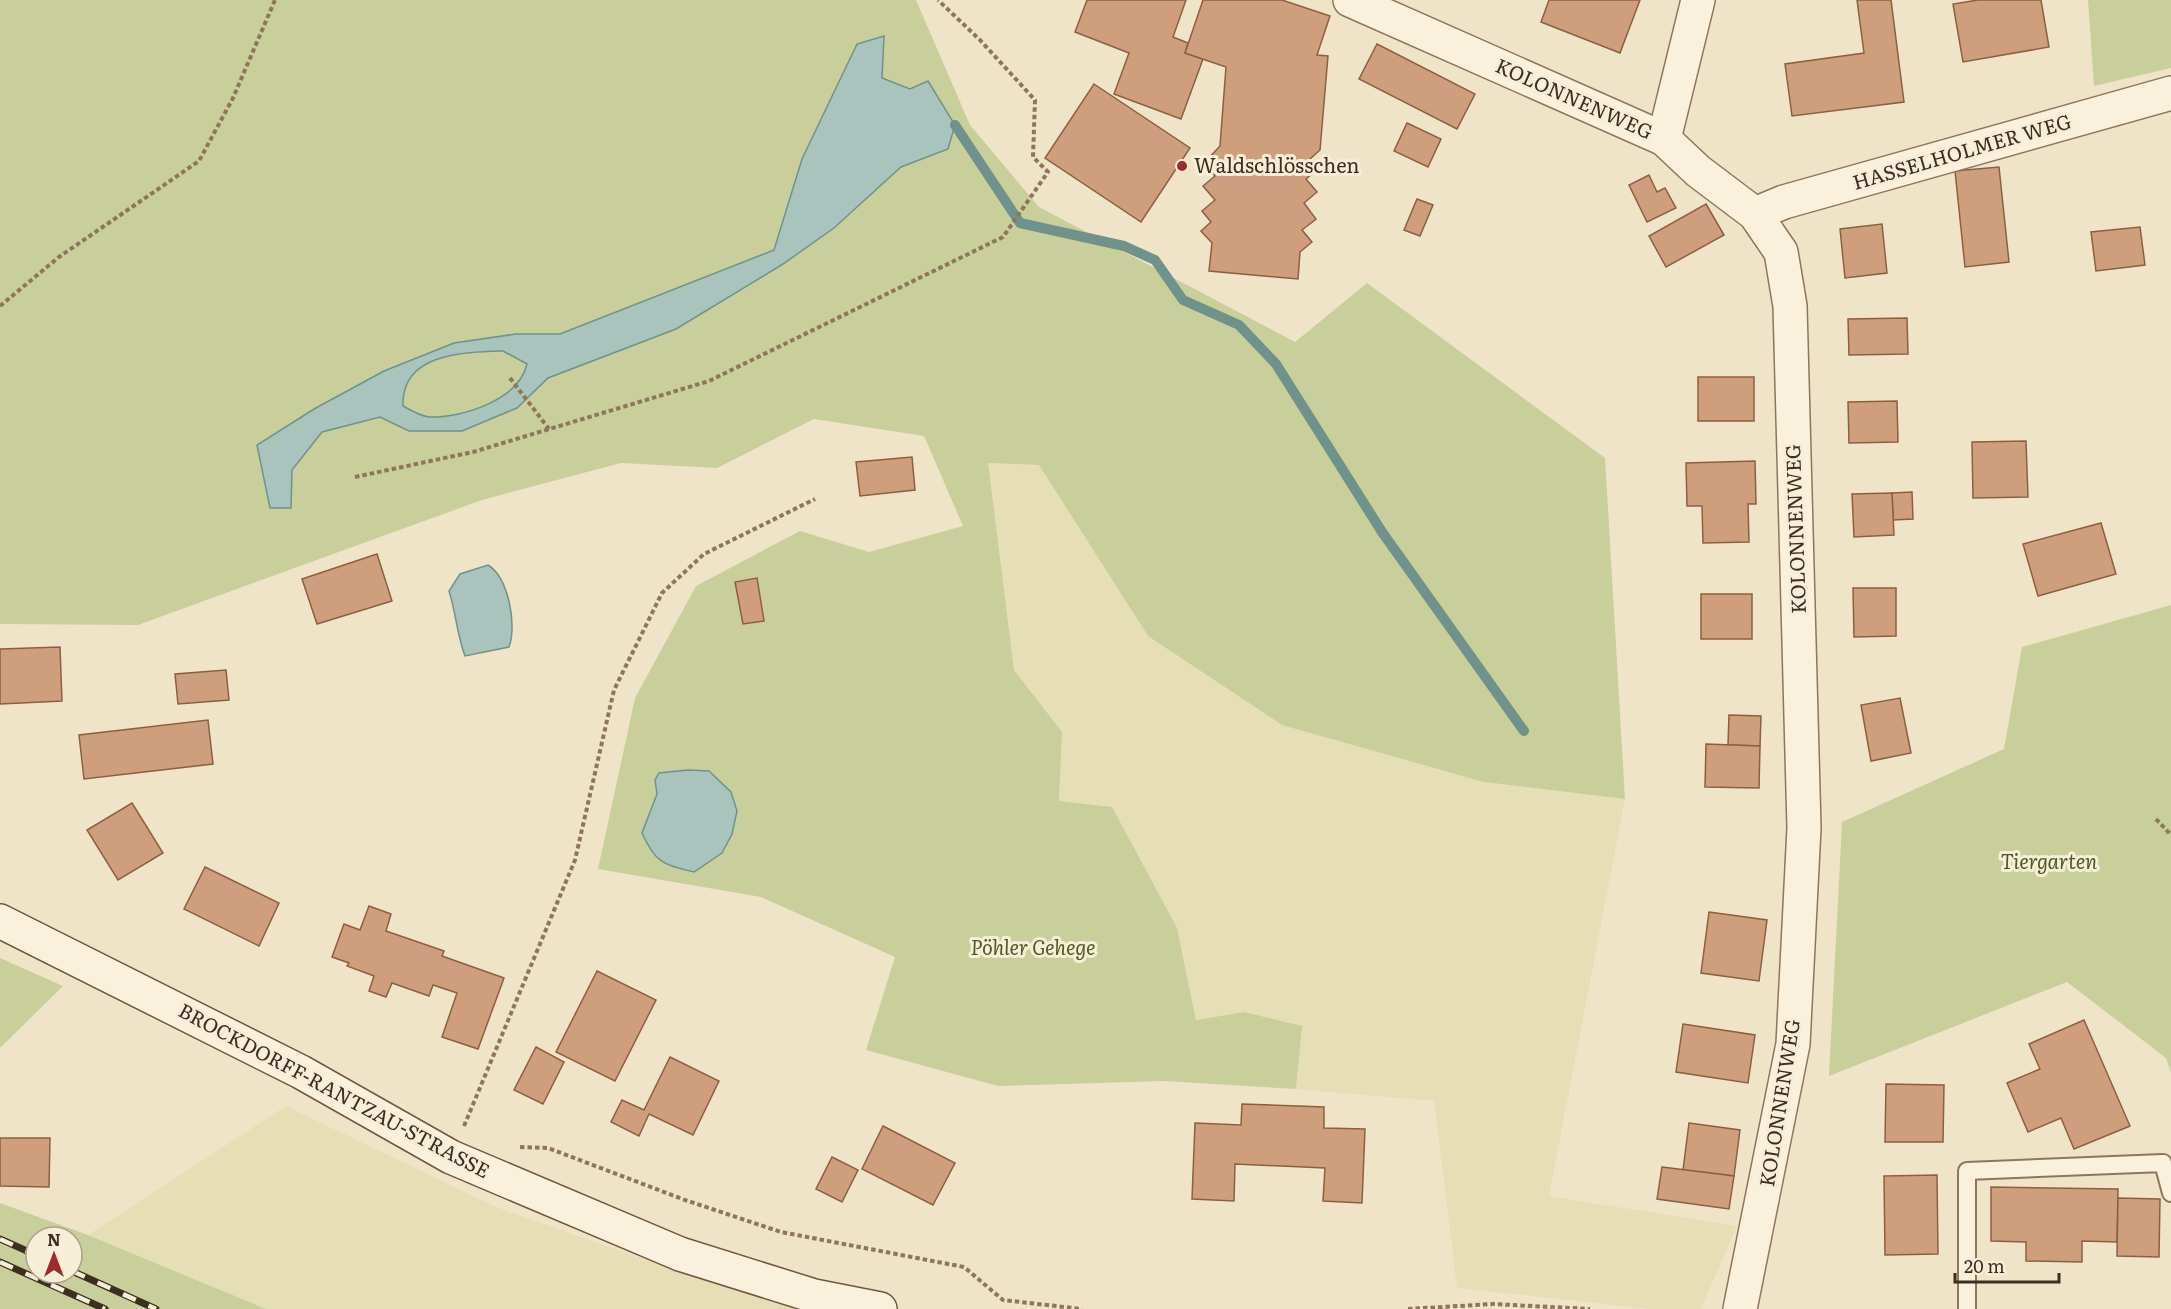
<svg xmlns="http://www.w3.org/2000/svg" width="2171" height="1309" font-family="Literata,serif">
<style>
.farmland{fill:#e6deb5}
.green{fill:#c9cf9b;fill-rule:evenodd}
.water{fill:#a9c4bc;stroke:#6f938a;stroke-width:1.5;fill-rule:evenodd}
.lines{fill:none;stroke-linecap:round;stroke-linejoin:round}
.stream{stroke:#6f938a;stroke-width:10}
.building{fill:#cf9f7d;stroke:#8d5f41;stroke-width:1.5}
.lane-casing{stroke:#8d765c;stroke-width:20}
.street-casing{stroke:#8d765c;stroke-width:36}
.secondary-casing{stroke:#6f573f;stroke-width:36}
.path{stroke:#8d765c;stroke-width:4;stroke-dasharray:4.5 3;stroke-linecap:butt}
.lane{stroke:#faf1dc;stroke-width:16}
.street{stroke:#faf1dc;stroke-width:33}
.secondary{stroke:#faf1dc;stroke-width:33}
.rail-casing{stroke:#3d2e20;stroke-width:7}
.rail{stroke:#f7eed8;stroke-width:4.5;stroke-dasharray:14;stroke-linecap:butt}
.poi-dot{fill:#9e2a2b;stroke:#f7eed8;stroke-width:2}
.labels{text-anchor:middle;stroke-width:6;stroke-linejoin:round;paint-order:stroke}
.street-label{font-size:20px;fill:#3d2e20;stroke:#f7eed8}
.poi-label{font-size:20px;fill:#3d2e20;stroke:#f7eed8;text-anchor:start}
.park-label{font-size:20px;font-style:italic;fill:#4d5a26;stroke:#f7eed8}
</style>
<rect width="100%" height="100%" fill="#f0e4c8"/>
<g class="farmland">
<polygon points="987,463 1039,465 1148,636 1484,782 1625,799 1549,1196 1737,1226 1701,1309 1651,1309 1457,1288 1434,1101 1296,1089 1301,1026 1244,1012 1196,1020 1177,928 1059,802 1062,732 1014,670"/>
<polygon points="286,1106 496,1207 697,1278 799,1309 266,1309 88,1235"/>
</g>
<g class="green">
<path d="M0,0H916L970,125L1039,207L1295,342L1367,283L1605,458L1625,799L1484,782L1282,725L1148,636L1039,465L988,463L1014,670L1062,732L1059,801L1112,807L1177,928L1196,1020L1244,1012L1302,1026L1296,1089L1165,1081L998,1086L866,1050L895,957L761,897L598,869L635,698L696,586L800,531L869,552L963,526L924,436L814,419L717,468L621,463L482,500L138,625L0,624ZM882,78L911,89L948,149L901,167L834,228L783,264L676,329L548,378L517,408L462,431H409L380,417L322,432L292,470L291,508L257,445L314,409L384,371L454,343L516,334H560L774,250L802,159Z"/>
<polygon points="2088,0 2171,0 2171,68 2094,86"/>
<path d="M503,351L527,364C519,400 462,418 429,417C421,416 410,410 402,406C401,353 464,352 503,351Z"/>
<polygon points="2171,605 2171,1073 2166,1058 2067,982 1829,1076 1842,822 2004,749 2022,647"/>
<polygon points="0,958 63,986 0,1048"/>
<path d="M0,1203L88,1235L266,1309H0ZM36,1237H72V1273H36Z"/>
</g>
<g class="water">
<path d="M884,36L882,78L910,89L928,81L955,125L948,149L901,167L834,228L783,264L676,329L548,378L517,408L462,431H409L380,417L322,432L292,470L291,508H270L257,445L314,409L384,371L454,343L516,334H560L774,250L802,159L857,44ZM503,351L527,364C519,400 462,418 429,417C421,416 410,410 403,406C401,353 464,352 503,351Z"/>
<path d="M488,565C509,578 517,626 509,647L465,656C457,635 456,613 449,591L460,574Z"/>
<path d="M688,770L709,771L731,792L737,811L732,834L722,853L694,872C663,864 656,864 642,833L657,794L655,780L659,773Z"/>
</g>
<g class="lines">
<polyline class="stream" points="955,125 1020,223 1124,246 1155,260 1183,300 1239,325 1276,364 1382,532 1524,731"/>
</g>
<g class="building">
<polygon points="1087,0 1186,0 1173,37 1188,43 1185,53 1203,59 1181,119 1114,94 1129,53 1075,32"/>
<polygon points="1203,0 1282,0 1330,16 1317,55 1328,56 1320,150 1310,159 1318,169 1306,179 1317,192 1304,203 1316,219 1302,230 1312,242 1300,252 1298,279 1209,271 1212,243 1201,231 1211,222 1202,211 1215,200 1203,186 1215,176 1204,163 1220,146 1226,67 1185,53"/>
<polygon points="1549,0 1640,0 1620,53 1541,22"/>
<polygon points="1857,0 1891,0 1904,102 1792,116 1785,64 1864,53"/>
<polygon points="1978,0 2041,0 2049,47 1963,62 1953,4"/>
<polygon points="1377,44 1475,94 1457,129 1359,79"/>
<polygon points="1094,84 1190,148 1141,222 1045,158"/>
<polygon points="1407,123 1441,139 1428,167 1394,151"/>
<polygon points="1999,167 2009,262 1965,267 1955,171"/>
<polygon points="1649,175 1657,192 1665,188 1676,208 1647,222 1629,185"/>
<polygon points="1417,199 1433,205 1420,236 1404,230"/>
<polygon points="1706,204 1724,235 1666,267 1649,236"/>
<polygon points="1882,224 1887,273 1845,278 1840,229"/>
<polygon points="2140,227 2145,265 2096,271 2091,232"/>
<polygon points="1907,318 1908,354 1849,355 1848,319"/>
<rect x="1698" y="377" width="56" height="44"/>
<polygon points="1897,401 1898,442 1849,443 1848,402"/>
<polygon points="2026,441 2028,497 1973,498 1972,442"/>
<polygon points="912,457 915,490 860,496 856,462"/>
<polygon points="1755,461 1756,504 1748,504 1749,542 1703,543 1702,506 1687,506 1686,463"/>
<polygon points="1912,492 1913,519 1893,520 1892,493"/>
<polygon points="1892,493 1894,535 1854,537 1852,494"/>
<polygon points="2101,523 2116,574 2038,596 2023,544"/>
<polygon points="377,554 392,601 317,624 302,579"/>
<polygon points="757,578 764,621 743,624 735,582"/>
<polygon points="1853,588 1896,588 1896,636 1854,637"/>
<rect x="1701" y="594" width="51" height="45"/>
<polygon points="60,647 62,701 0,704 0,649"/>
<polygon points="226,670 229,700 178,704 175,674"/>
<polygon points="1900,698 1911,753 1871,761 1861,705"/>
<polygon points="1729,715 1761,716 1760,746 1728,745"/>
<polygon points="208,720 213,764 84,779 79,735"/>
<polygon points="1706,744 1760,746 1759,788 1705,787"/>
<polygon points="132,803 163,853 118,880 87,830"/>
<polygon points="205,867 279,903 259,946 184,909"/>
<polygon points="369,906 391,914 386,931 444,951 442,956 504,978 478,1049 442,1037 457,993 433,985 429,996 392,983 386,997 369,991 374,976 347,966 349,963 332,957 344,924 360,930"/>
<polygon points="1709,912 1767,920 1759,981 1701,973"/>
<polygon points="597,971 656,1000 615,1081 556,1052"/>
<polygon points="2084,1020 2130,1126 2074,1149 2061,1118 2028,1132 2007,1083 2040,1069 2029,1044"/>
<polygon points="1683,1024 1755,1035 1748,1083 1676,1072"/>
<polygon points="536,1047 564,1062 543,1104 514,1090"/>
<polygon points="670,1057 719,1081 693,1135 649,1114 639,1136 611,1122 622,1100 644,1110"/>
<polygon points="1886,1084 1944,1085 1943,1142 1885,1142"/>
<polygon points="1242,1104 1324,1107 1324,1128 1365,1129 1362,1203 1323,1201 1325,1168 1235,1164 1234,1201 1192,1199 1195,1123 1241,1125"/>
<polygon points="1689,1123 1740,1130 1734,1176 1683,1170"/>
<polygon points="883,1126 955,1163 933,1205 862,1169"/>
<polygon points="0,1138 50,1138 49,1187 0,1186"/>
<polygon points="832,1157 858,1170 842,1202 816,1189"/>
<polygon points="1662,1167 1734,1176 1729,1209 1657,1199"/>
<polygon points="1937,1175 1938,1254 1885,1255 1884,1176"/>
<polygon points="1991,1187 2118,1189 2117,1242 2082,1241 2082,1262 2026,1261 2026,1242 1991,1241"/>
<polygon points="2118,1198 2160,1199 2159,1257 2117,1256"/>
</g>
<g class="lines">
<g class="lane-casing">
<polyline id="lane" points="1967,1309 1967,1171 2163,1163 2171,1193"/>
</g>
<g class="street-casing">
<g id="street">
<polyline points="1350,0 1664,139 1698,171 1755,214 1781,252 1790,306 1804,828 1793,1044 1740,1309"/>
<polyline points="1664,139 1698,0"/>
<polyline points="1755,214 1784,202 2171,93"/>
</g>
</g>
<g class="secondary-casing">
<polyline id="secondary" points="0,921 301,1072 451,1157 680,1254 814,1296 880,1309"/>
</g>
<g class="path">
<polyline points="0,306 59,257 199,161 233,98 275,0"/>
<polyline points="510,378 549,429"/>
<polyline points="355,477 473,452 709,381 1003,237 1048,172 1033,157 1035,100 980,40 938,0"/>
<polyline points="2156,819 2171,835"/>
<polyline points="464,1126 575,860 614,690 662,593 704,554 815,499"/>
<polyline points="520,1147 548,1148 685,1200 781,1232 964,1267 1003,1300 1082,1309"/>
<polyline points="1408,1309 1493,1304 1590,1309"/>
</g>
<use href="#lane" class="lane"/>
<use href="#street" class="street"/>
<use href="#secondary" class="secondary"/>
<g class="rail-casing">
<g id="rail">
<polyline points="0,1239 36,1255"/>
<polyline points="0,1262 105,1309"/>
<polyline points="72,1271 156,1309"/>
</g>
</g>
<use href="#rail" class="rail"/>
</g>
<circle class="poi-dot" cx="1182" cy="166" r="6"/>
<g class="labels">
<g class="street-label">
<text transform="translate(1574 99) rotate(24)" y="7">KOLONNENWEG</text>
<text transform="translate(1962 152) rotate(-16)" y="7">HASSELHOLMER WEG</text>
<text transform="translate(1796 529) rotate(-92)" y="7">KOLONNENWEG</text>
<text transform="translate(334 1091) rotate(28)" y="7">BROCKDORFF-RANTZAU-STRASSE</text>
<text transform="translate(1780 1103) rotate(-81)" y="7">KOLONNENWEG</text>
</g>
<g class="poi-label">
<text x="1194" y="173">Waldschlösschen</text>
</g>
<g class="park-label">
<text x="2049" y="869">Tiergarten</text>
<text x="1033" y="955">Pöhler Gehege</text>
</g>
</g>
<g transform="translate(54 1255)"><circle r="28" fill="#f7eed8" stroke="#ada18e" stroke-width="1.5"/>
<path d="M0-4.5L10 22L0 15L-10 22Z" fill="#9e2a2b"/>
<text y="-9" font-size="16" font-weight="bold" text-anchor="middle" fill="#3d2e20">N</text>
</g>
<path d="M1955 1273v9h104v-9" fill="none" stroke="#3d2e20" stroke-width="3"/>
<text x="1964" y="1273" font-size="18" fill="#3d2e20" stroke="#f7eed8" stroke-width="4.5" paint-order="stroke">20 m</text>
</svg>
